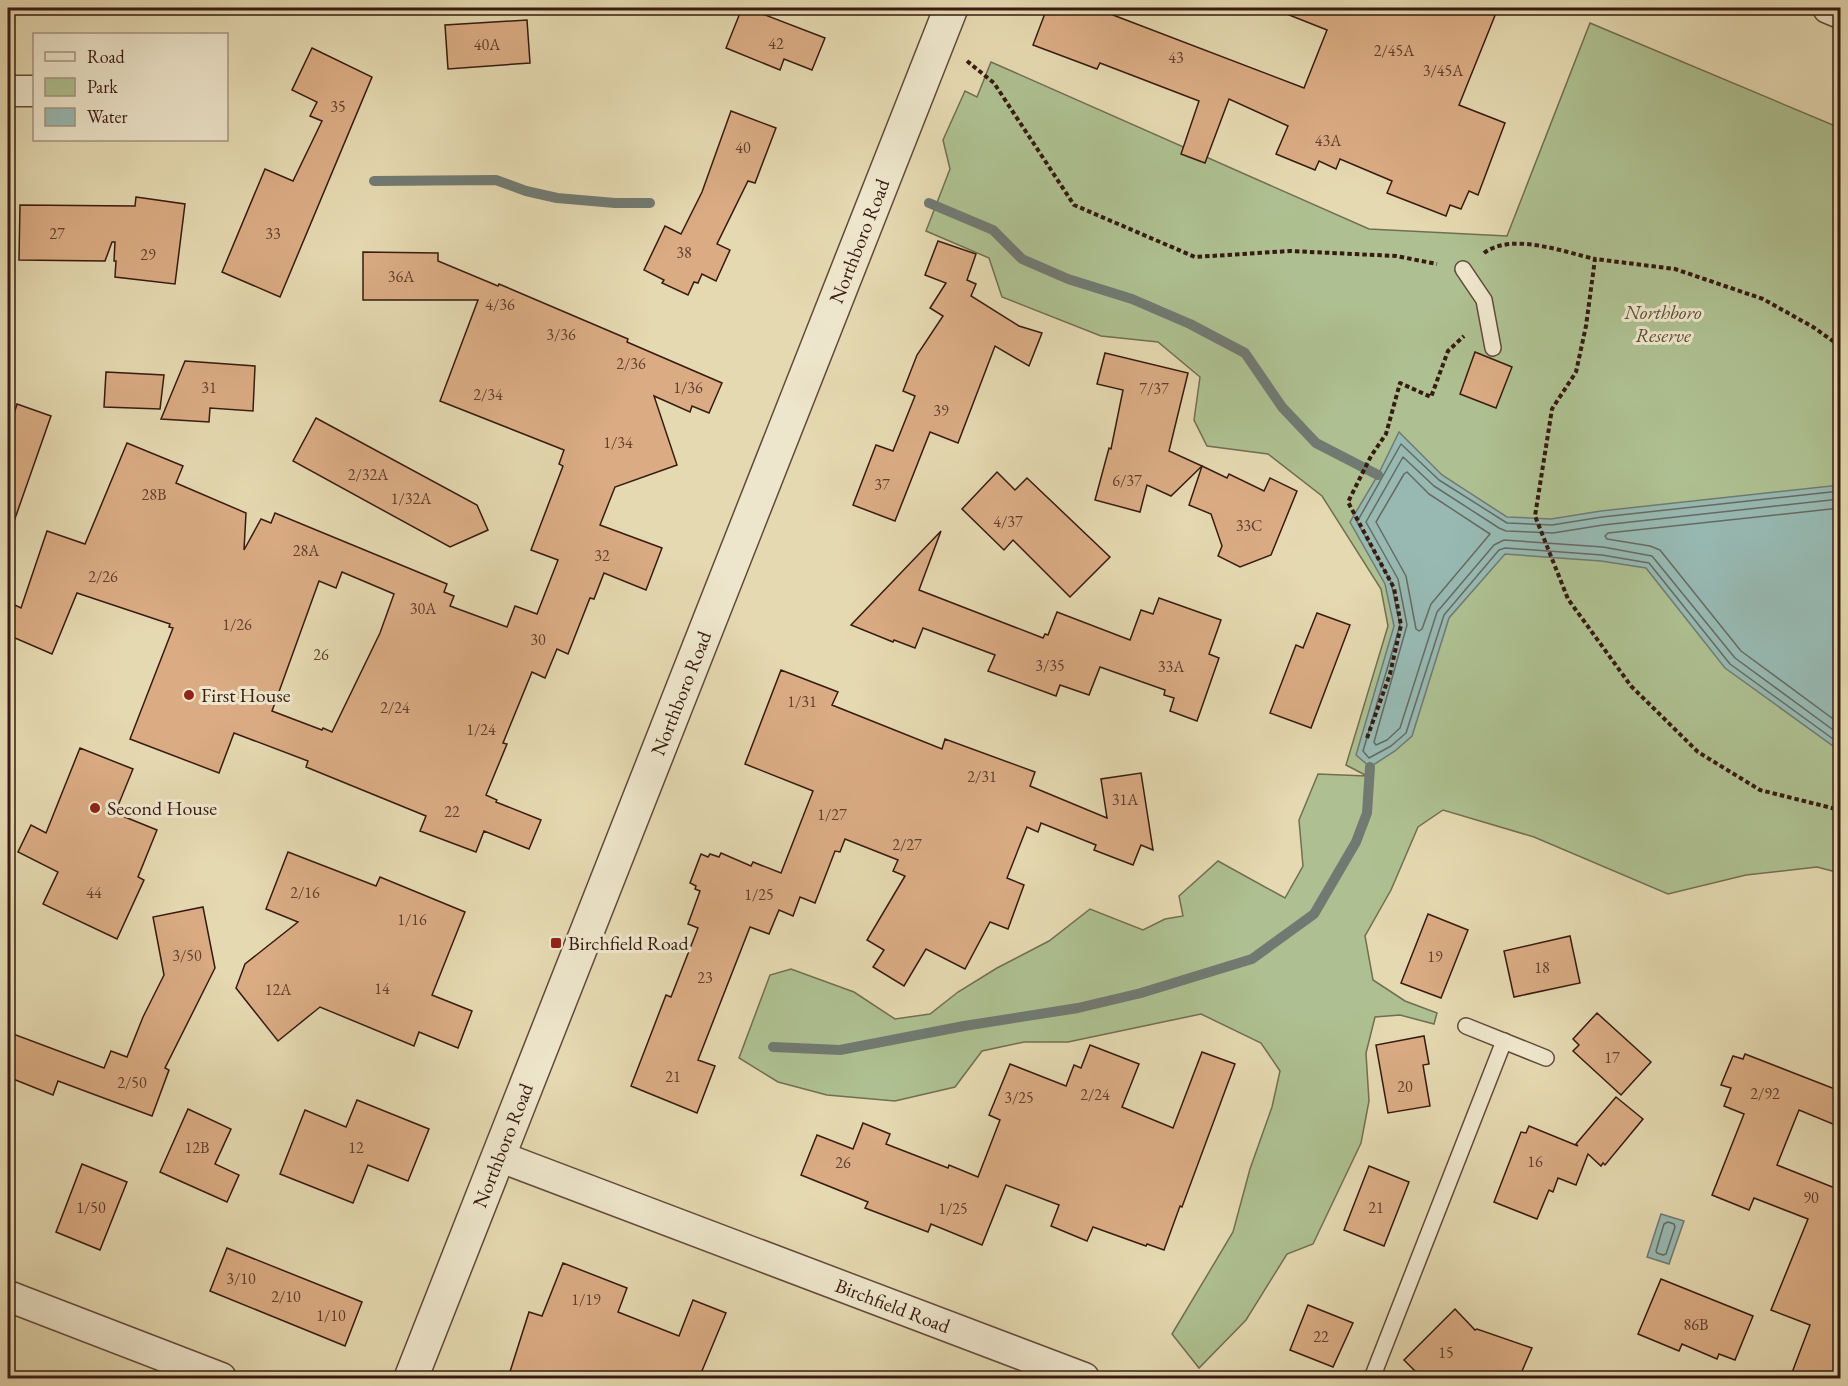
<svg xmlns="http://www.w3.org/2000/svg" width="1848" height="1386" font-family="'EB Garamond',serif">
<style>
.green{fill:#aec091;stroke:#726e51;stroke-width:1.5}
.water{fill:#97b9b2;stroke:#717a72;stroke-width:1.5}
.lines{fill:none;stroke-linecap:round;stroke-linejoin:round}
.shore{stroke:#676a62;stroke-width:1.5}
.stream{stroke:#717a72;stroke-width:10}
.building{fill:#dbac84;stroke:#371b11;stroke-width:1.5;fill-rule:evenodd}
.service-casing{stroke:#624a39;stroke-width:18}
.minor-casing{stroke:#624a39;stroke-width:33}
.tertiary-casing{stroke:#624a39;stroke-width:36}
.path{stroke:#371b11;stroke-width:4;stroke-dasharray:4.5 3;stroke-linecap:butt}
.service{stroke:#eee6cc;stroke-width:15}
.minor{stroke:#eee6cc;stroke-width:30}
.tertiary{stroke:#eee6cc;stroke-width:33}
.poi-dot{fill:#8f2418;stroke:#eee6cc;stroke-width:2}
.labels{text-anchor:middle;stroke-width:6;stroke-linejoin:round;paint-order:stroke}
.number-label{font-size:16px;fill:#603f2e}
.street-label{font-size:20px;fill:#371b11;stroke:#eee6cc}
.park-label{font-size:20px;font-style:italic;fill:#5b4d37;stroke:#eee6cc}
.poi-label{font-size:20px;fill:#371b11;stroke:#eee6cc;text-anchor:start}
</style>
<rect width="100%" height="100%" fill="#e5d9b1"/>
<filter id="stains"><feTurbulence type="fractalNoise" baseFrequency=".00333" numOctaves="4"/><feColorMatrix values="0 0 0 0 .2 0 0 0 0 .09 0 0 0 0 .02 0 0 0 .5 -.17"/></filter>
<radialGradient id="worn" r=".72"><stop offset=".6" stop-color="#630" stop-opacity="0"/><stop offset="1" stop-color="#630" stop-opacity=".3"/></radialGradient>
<polygon class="green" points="1590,23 1840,128 1840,873 1817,867 1746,875 1668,894 1534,837 1443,810 1418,827 1391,890 1365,936 1373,980 1405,1001 1437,1013 1434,1024 1400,1015 1375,1017 1366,1053 1369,1101 1361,1143 1313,1244 1287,1254 1246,1320 1199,1368 1172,1334 1233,1232 1250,1169 1272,1107 1280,1071 1261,1043 1201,1014 1068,1042 1024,1042 982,1051 955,1087 895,1101 827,1095 778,1082 739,1058 770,975 791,969 854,992 895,1019 930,1014 958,992 997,968 1049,941 1090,909 1143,930 1165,919 1183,916 1179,896 1218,861 1285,898 1303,866 1299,820 1318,774 1367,776 1346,765 1388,626 1381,589 1322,496 1268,454 1207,446 1194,420 1200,377 1158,342 1101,336 1002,297 989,258 926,231 950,169 943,140 965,91 977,97 991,62 1369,229 1507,236"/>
<g class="water">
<polygon points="1399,432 1442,475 1507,517 1551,519 1601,511 1840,485 1840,751 1725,668 1646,568 1601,561 1505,554 1449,618 1412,736 1395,751 1370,767 1356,755 1394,626 1385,584 1350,522 1378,475"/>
<polygon points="1661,1214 1684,1221 1669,1264 1647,1257"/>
</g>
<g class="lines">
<g class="shore">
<polygon points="1407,472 1429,494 1490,534 1431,604 1422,629 1419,631 1416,629 1406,576 1376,522 1404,474"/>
<polyline points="1840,491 1602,517 1552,525 1507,523 1439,480 1401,444 1357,522 1391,582 1400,625 1363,751 1369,758 1391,746 1406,733 1444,615 1499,550 1505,548 1602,555 1649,563 1730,664 1840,744"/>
<polyline points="1840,499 1603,525 1553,533 1506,531 1499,528 1434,486 1403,457 1366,522 1398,579 1407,625 1374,742 1376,745 1387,740 1400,728 1437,612 1494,545 1504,540 1603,547 1652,556 1735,658 1840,735"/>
<polyline points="1840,508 1608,533 1605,536 1607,539 1650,546 1660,550 1741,651 1840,724"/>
<polygon points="1668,1222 1674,1224 1675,1227 1666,1254 1663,1255 1657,1253 1656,1251 1664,1224"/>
</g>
<g class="stream">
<polyline points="374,181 496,180 526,191 557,198 615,203 650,203"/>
<polyline points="929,203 993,230 1022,259 1068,279 1132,299 1190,324 1245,353 1282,407 1316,443 1378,475"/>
<polyline points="773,1047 840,1050 964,1026 1078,1008 1141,993 1252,959 1314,914 1356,842 1367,813 1370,767"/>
</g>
</g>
<g class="building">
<polygon points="742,8 747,8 825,38 812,70 784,59 780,70 726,48"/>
<polygon points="1047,8 1116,8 1113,15 1304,88 1327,30 1274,9 1274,8 1498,8 1459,105 1505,123 1478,195 1469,191 1461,209 1450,205 1446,216 1387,193 1392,181 1340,159 1336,169 1319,161 1315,170 1276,154 1288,126 1229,99 1205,163 1181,154 1199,101 1100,63 1097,69 1033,45"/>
<polygon points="527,20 530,63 448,69 445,25"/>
<polygon points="312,48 372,77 280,297 222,272 265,169 293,181 322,121 310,116 317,102 292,90"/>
<polygon points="731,111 776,128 755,183 748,181 717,244 730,250 716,281 702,274 698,283 694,282 688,295 662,283 664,280 644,270 665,226 681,234 702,192"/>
<polygon points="136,197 185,204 175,284 115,277 116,261 114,261 115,242 112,242 105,261 19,260 20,205 135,206"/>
<polygon points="938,241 976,254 967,280 976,284 971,296 1019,326 1042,333 1029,366 995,346 958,443 930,432 895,521 853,505 876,445 893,451 915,396 903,391 917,355 943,316 930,308 946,283 925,275"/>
<path d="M363,252L438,253V261L498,286L499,284L628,339L627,342L722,383L709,413L692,406L690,412L654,396L677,465L615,487L600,525L662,548L646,590L604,573L594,599L590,598L568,654L557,649L545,678L532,672L503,743L507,744L486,795L497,800L496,802L541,820L529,849L484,831L476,852L420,831L426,816L306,767L308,761L234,733L219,773L130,739L173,628L169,627L170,624L77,593L52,654L8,635V622L15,605L21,608L47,531L85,544L127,443L183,466L176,483L246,513L244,550L261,519L271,523L275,513L447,584L444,592L454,596L450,606L507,627L515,606L537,614L558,560L531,550L563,466L559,464L564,450L440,401L478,300H363ZM342,572L394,594L380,633L332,732L323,728L322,730L272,711L319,581L336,588Z"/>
<polygon points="1475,352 1512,367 1496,408 1460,394"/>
<polygon points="1105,353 1188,373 1169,451 1202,466 1171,496 1147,485 1140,512 1095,500 1109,448 1111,449 1123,390 1097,384"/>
<polygon points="185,361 255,366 253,411 210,408 209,422 161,419"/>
<polygon points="106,372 164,375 160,409 104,407"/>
<polygon points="17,404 51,416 12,527 8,526 8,433"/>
<polygon points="316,418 477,505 488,530 450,547 293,461"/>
<polygon points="1202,466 1227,478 1229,474 1264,491 1270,478 1297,491 1271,555 1240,567 1218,556 1222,546 1211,514 1189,505"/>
<polygon points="997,472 1015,490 1027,478 1110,557 1070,597 1013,540 1004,550 962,509"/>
<polygon points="941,531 919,590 1043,638 1045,634 1048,635 1057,612 1130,640 1141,610 1153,614 1159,598 1221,620 1209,654 1219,658 1197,721 1170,711 1174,698 1164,695 1165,690 1100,667 1089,695 1060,685 1056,696 988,671 995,655 923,628 915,648 894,640 893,642 851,625"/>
<polygon points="1317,613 1350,625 1311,728 1270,713 1296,645 1303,648"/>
<polygon points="781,670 838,692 832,705 942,749 945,739 1035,772 1030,786 1107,818 1101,779 1141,773 1153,850 1141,845 1133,865 1094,850 1096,845 1041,823 1038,832 1027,827 1007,878 1024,885 1008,929 990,922 965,969 926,949 904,986 873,967 884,950 867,940 905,876 893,871 898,860 845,839 840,852 835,851 815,903 800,897 793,916 779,910 769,934 750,927 698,1060 715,1066 697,1113 631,1086 666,995 671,997 698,928 688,924 700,891 695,889 696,886 690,883 701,854 708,857 710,854 719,857 721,853 751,866 753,862 781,873 813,791 745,764"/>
<polygon points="80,748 133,769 115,813 157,830 138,877 144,880 117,939 43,904 58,872 18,852 31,825 46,833"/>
<polygon points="288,852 376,886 380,877 465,912 432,995 472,1011 458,1048 419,1032 414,1046 320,1007 278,1041 236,988 245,964 298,922 266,909"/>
<polygon points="203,907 215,968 165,1068 169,1070 152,1116 58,1081 53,1095 8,1077 8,1032 104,1068 111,1051 127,1057 143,1017 164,975 153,917"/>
<polygon points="1428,914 1468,930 1441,998 1401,983"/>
<polygon points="1570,936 1580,983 1514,997 1504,951"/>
<polygon points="1597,1013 1651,1062 1621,1095 1573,1051 1579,1045 1573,1039"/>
<polygon points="1424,1036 1429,1064 1423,1065 1430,1106 1388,1113 1376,1045"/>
<polygon points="1090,1045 1139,1064 1122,1107 1173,1128 1202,1052 1235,1064 1182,1207 1180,1206 1164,1250 1147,1244 1146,1246 1093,1227 1087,1241 1051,1226 1059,1205 1006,1185 982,1245 931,1224 928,1232 865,1208 868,1202 801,1175 817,1135 853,1149 863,1123 890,1134 886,1144 948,1168 949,1165 978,1177 1000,1120 989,1115 1010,1064 1066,1086 1074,1065 1081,1068"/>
<polygon points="1745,1054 1840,1091 1840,1127 1799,1110 1777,1165 1840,1190 1840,1378 1790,1378 1810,1325 1771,1310 1808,1219 1754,1198 1749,1210 1712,1195 1744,1114 1724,1106 1731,1088 1721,1085 1733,1056 1743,1059"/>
<polygon points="1616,1097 1643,1119 1605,1165 1603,1163 1601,1166 1588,1154 1576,1185 1558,1178 1553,1192 1549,1190 1537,1219 1494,1202 1521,1132 1526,1133 1529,1126 1578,1146 1576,1144"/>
<polygon points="357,1100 429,1129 408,1181 368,1165 353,1203 280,1174 305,1110 346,1127"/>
<polygon points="188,1109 231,1129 215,1164 239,1175 227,1202 160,1172"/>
<polygon points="82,1164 127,1182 100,1250 56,1232"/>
<polygon points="1369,1166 1409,1182 1384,1246 1344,1230"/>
<polygon points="227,1248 362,1302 345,1346 210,1291"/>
<polygon points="563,1263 627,1288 618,1312 679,1336 693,1300 726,1313 699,1378 508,1378 529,1312 542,1316"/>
<polygon points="1661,1279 1753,1316 1735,1360 1719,1354 1717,1359 1682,1344 1679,1351 1638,1334"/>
<polygon points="1308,1305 1353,1323 1333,1367 1290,1350"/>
<polygon points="1455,1309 1475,1330 1477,1329 1532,1348 1519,1378 1422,1378 1404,1360"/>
</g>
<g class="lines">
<g class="service-casing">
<g id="service">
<polyline points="1463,269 1484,300 1493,348"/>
<polyline points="1466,1026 1546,1058"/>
<polyline points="1372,1378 1504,1041"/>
</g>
</g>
<g class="minor-casing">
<g id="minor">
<polyline points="1828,8 1840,13"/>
<polyline points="8,91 34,91"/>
<path id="s1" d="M498,1156L1084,1378"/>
<polyline points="8,1296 221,1378"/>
</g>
</g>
<g class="tertiary-casing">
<g id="tertiary">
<path id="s2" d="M411,1378L951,8"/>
</g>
</g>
<g class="path">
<polyline points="967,61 994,83 1074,205 1195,257 1290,251 1396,256 1437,264"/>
<path d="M1484,253C1512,232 1564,252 1595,259"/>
<polyline points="1840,346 1813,327 1763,299 1675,269 1595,259 1586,326 1576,372 1552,409 1535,516 1568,599 1631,686 1698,752 1760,790 1840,810"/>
<polyline points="1367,738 1390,674 1401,625 1394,588 1348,502 1371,456 1386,434 1400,383 1431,397 1448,351 1464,336"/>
</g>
<use href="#service" class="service"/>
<use href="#minor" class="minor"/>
<use href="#tertiary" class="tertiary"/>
</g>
<g class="poi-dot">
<circle cx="189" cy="695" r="6"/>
<circle cx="95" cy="808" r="6"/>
<rect x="550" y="937" width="12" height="12" rx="3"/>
</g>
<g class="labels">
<g class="number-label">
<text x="776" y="49">42</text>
<text x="487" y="50">40A</text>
<text x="1394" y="56">2/45A</text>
<text x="1176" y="63">43</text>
<text x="1443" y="76">3/45A</text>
<text x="338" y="112">35</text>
<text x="1328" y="146">43A</text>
<text x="743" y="153">40</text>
<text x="57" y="239">27</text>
<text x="273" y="239">33</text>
<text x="684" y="258">38</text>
<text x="148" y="260">29</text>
<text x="401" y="282">36A</text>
<text x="500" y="310">4/36</text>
<text x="561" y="340">3/36</text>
<text x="631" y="369">2/36</text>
<text x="209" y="393">31</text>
<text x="688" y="393">1/36</text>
<text x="1154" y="394">7/37</text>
<text x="488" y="400">2/34</text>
<text x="941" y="416">39</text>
<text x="618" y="448">1/34</text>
<text x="368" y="480">2/32A</text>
<text x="1127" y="486">6/37</text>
<text x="882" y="490">37</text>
<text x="154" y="500">28B</text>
<text x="411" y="504">1/32A</text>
<text x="1008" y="527">4/37</text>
<text x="1249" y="531">33C</text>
<text x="306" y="556">28A</text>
<text x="602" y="561">32</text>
<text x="103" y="582">2/26</text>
<text x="423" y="614">30A</text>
<text x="237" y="630">1/26</text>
<text x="538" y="645">30</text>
<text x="321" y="660">26</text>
<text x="1050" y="671">3/35</text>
<text x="1171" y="672">33A</text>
<text x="802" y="707">1/31</text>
<text x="395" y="713">2/24</text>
<text x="481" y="735">1/24</text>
<text x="982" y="782">2/31</text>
<text x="1125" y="805">31A</text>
<text x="452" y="817">22</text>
<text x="832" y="820">1/27</text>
<text x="907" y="850">2/27</text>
<text x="94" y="898">44</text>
<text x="305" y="898">2/16</text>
<text x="759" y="900">1/25</text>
<text x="412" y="925">1/16</text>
<text x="187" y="961">3/50</text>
<text x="1435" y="962">19</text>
<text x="1542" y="973">18</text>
<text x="705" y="983">23</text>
<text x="382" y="994">14</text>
<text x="278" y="995">12A</text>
<text x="1612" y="1063">17</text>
<text x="673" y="1082">21</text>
<text x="132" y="1088">2/50</text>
<text x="1405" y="1092">20</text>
<text x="1765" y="1099">2/92</text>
<text x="1095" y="1100">2/24</text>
<text x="1019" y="1103">3/25</text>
<text x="197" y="1153">12B</text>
<text x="356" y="1153">12</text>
<text x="1535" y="1167">16</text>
<text x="843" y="1168">26</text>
<text x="1811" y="1203">90</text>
<text x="91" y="1213">1/50</text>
<text x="1376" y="1213">21</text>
<text x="953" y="1214">1/25</text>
<text x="241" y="1284">3/10</text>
<text x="286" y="1302">2/10</text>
<text x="586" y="1305">1/19</text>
<text x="331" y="1321">1/10</text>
<text x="1696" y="1330">86B</text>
<text x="1321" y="1342">22</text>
<text x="1446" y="1358">15</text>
</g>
<g class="street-label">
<text dy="7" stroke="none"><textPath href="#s2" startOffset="1222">Northboro Road</textPath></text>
<text dy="7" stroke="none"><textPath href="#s2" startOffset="736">Northboro Road</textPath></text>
<text dy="7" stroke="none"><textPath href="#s2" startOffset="250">Northboro Road</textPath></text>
<text dy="7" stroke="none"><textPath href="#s1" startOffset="422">Birchfield Road</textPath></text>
</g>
<g class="park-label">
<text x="1663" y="319">Northboro<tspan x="1663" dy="23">Reserve</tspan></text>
</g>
<g class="poi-label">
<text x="201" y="702">First House</text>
<text x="107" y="815">Second House</text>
<text x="568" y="950">Birchfield Road</text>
</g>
</g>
<rect width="1848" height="1386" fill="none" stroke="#e5d9b1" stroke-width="30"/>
<rect x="9" y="9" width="1830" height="1368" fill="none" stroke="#371b11" stroke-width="3"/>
<rect x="15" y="15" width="1818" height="1356" fill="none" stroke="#371b11" stroke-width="1.5"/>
<rect x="33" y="33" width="195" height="108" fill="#eee6cc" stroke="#a59581" stroke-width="1.5"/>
<rect x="45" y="52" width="30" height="9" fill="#eee6cc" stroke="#a59581" stroke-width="1.5"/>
<text x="87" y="63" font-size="18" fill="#371b11">Road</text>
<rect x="45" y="78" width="30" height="18" fill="#aec091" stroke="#a59581" stroke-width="1.5"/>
<text x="87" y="93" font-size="18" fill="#371b11">Park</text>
<rect x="45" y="108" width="30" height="18" fill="#97b9b2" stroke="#a59581" stroke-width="1.5"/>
<text x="87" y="123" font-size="18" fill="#371b11">Water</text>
<rect width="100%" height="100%" filter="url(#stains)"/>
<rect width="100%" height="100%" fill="url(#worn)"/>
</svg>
